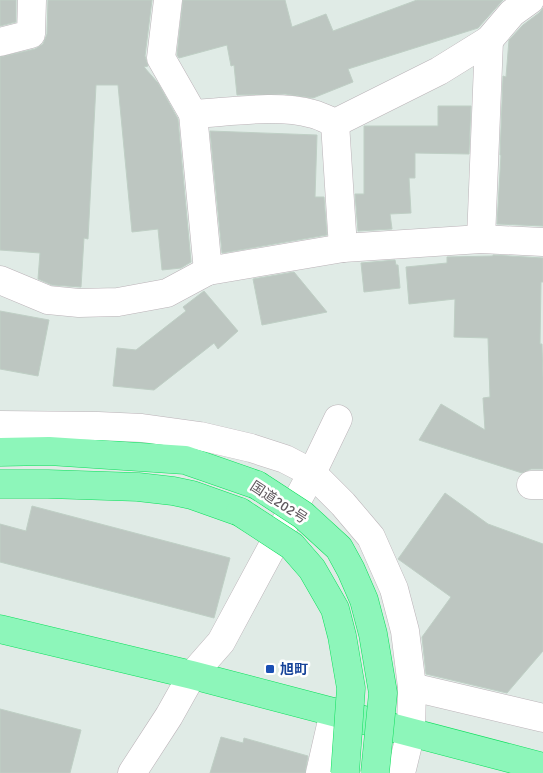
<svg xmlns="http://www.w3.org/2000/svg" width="543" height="773" font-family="Signika,'Noto Sans JP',sans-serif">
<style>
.building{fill:#bdc6c1;stroke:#bfcfc5}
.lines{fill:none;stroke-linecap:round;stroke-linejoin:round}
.minor-casing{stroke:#bbb3b8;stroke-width:29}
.highway-casing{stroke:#0ddf5c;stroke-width:29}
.minor{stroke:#fff;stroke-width:28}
.highway{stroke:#8df6ba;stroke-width:28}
.highway-bridge-casing{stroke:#0ddf5c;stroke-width:29;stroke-linecap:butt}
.highway-bridge{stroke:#8df6ba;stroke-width:28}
.transit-dot{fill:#1a4fb4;stroke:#fff;stroke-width:2}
.labels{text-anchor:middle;stroke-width:5;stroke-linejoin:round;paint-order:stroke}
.street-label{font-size:14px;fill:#61595f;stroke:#fff}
.transit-label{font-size:14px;font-weight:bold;fill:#164399;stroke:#fff;text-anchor:start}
</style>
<rect width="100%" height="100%" fill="#e0ebe6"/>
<g class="building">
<polygon points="0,0 16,0 16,22 0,26"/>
<polygon points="48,0 152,0 145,56 148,66 144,67 158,83 178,119 191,262 181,268 162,270 158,229 132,232 118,85 96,85 88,239 84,238 81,287 52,285 38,279 40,253 0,250 0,57 35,49 43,44 47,34"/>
<polygon points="183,0 285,0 292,27 326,14 333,31 417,0 503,0 478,28 348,69 353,82 313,98 285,94 237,95 234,65 231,66 227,45 179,58 177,55"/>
<polygon points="543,8 543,226 497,224 501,155 500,155 503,76 506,77 509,40 523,25 539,13"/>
<polygon points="438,106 471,106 469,154 415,153 415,178 409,178 411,213 390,214 392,229 358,231 355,194 364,194 364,126 438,126"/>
<polygon points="210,131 317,135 315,197 324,197 327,235 222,253"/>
<polygon points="493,255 543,258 543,282 541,282 540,344 542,344 543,378 543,469 531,469 522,473 419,440 441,404 485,430 483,398 490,397 488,338 454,337 455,299 409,304 406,267 447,263 447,257 493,256"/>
<polygon points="395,260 396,265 398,265 400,288 364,292 361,263"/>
<polygon points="294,272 327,312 262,325 253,279"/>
<polygon points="204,291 238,331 218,349 214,343 154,390 113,386 117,348 136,350 186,311 183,307"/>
<polygon points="0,311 49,320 38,376 0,369"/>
<polygon points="445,493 488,524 543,544 543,651 507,693 426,674 422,637 451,597 398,559"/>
<polygon points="32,506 230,558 214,618 0,562 0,524 26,531"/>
<polygon points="0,709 81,730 70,773 0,773"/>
<polygon points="221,737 243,743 244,738 308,756 305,773 210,773"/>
</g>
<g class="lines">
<g class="minor-casing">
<g id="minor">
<polyline points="168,0 161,58 193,114 208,271"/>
<polyline points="0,42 31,34 32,0"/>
<path d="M193,114C230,112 277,104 313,114C321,116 328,120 335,123L439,71L489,40L512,13L530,0"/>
<polyline points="335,123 343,248"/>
<polyline points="481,239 489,40"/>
<polyline points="0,280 48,300 79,303 118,302 167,293 208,271 343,248 481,239 543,242"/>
<polyline points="0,425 98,426 142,428 200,436 251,448 285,459 312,473 343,504 371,537 394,589 405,631 412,687 411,732 401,773"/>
<polyline points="531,485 543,485"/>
<polyline points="412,687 543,718"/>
<polyline points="132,773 169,716 192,675 221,642 312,473 338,419"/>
<polyline points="320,773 334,712"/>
</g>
</g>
<g class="highway-casing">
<g id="highway">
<polyline points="0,452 49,451 185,460 257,485"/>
<polyline points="0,484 48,484 138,487 173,491 192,495 240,512"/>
<polyline points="0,629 192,675 543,767"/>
</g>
</g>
<use href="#minor" class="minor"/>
<use href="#highway" class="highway"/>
<g class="highway-bridge-casing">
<g id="highway-bridge">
<polyline points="257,485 303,515 339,548 351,570 364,600 373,634 383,693 375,773"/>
<polyline points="240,512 292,546 312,569 335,609 342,636 351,688 345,773"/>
</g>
</g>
<use href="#highway-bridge" class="highway-bridge"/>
</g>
<rect class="transit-dot" x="265" y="664" width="10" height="10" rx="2.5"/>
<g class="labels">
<g class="street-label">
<text transform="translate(279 502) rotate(33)" y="5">国道202号</text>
</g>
<g class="transit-label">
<text x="280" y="674">旭町</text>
</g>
</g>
</svg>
